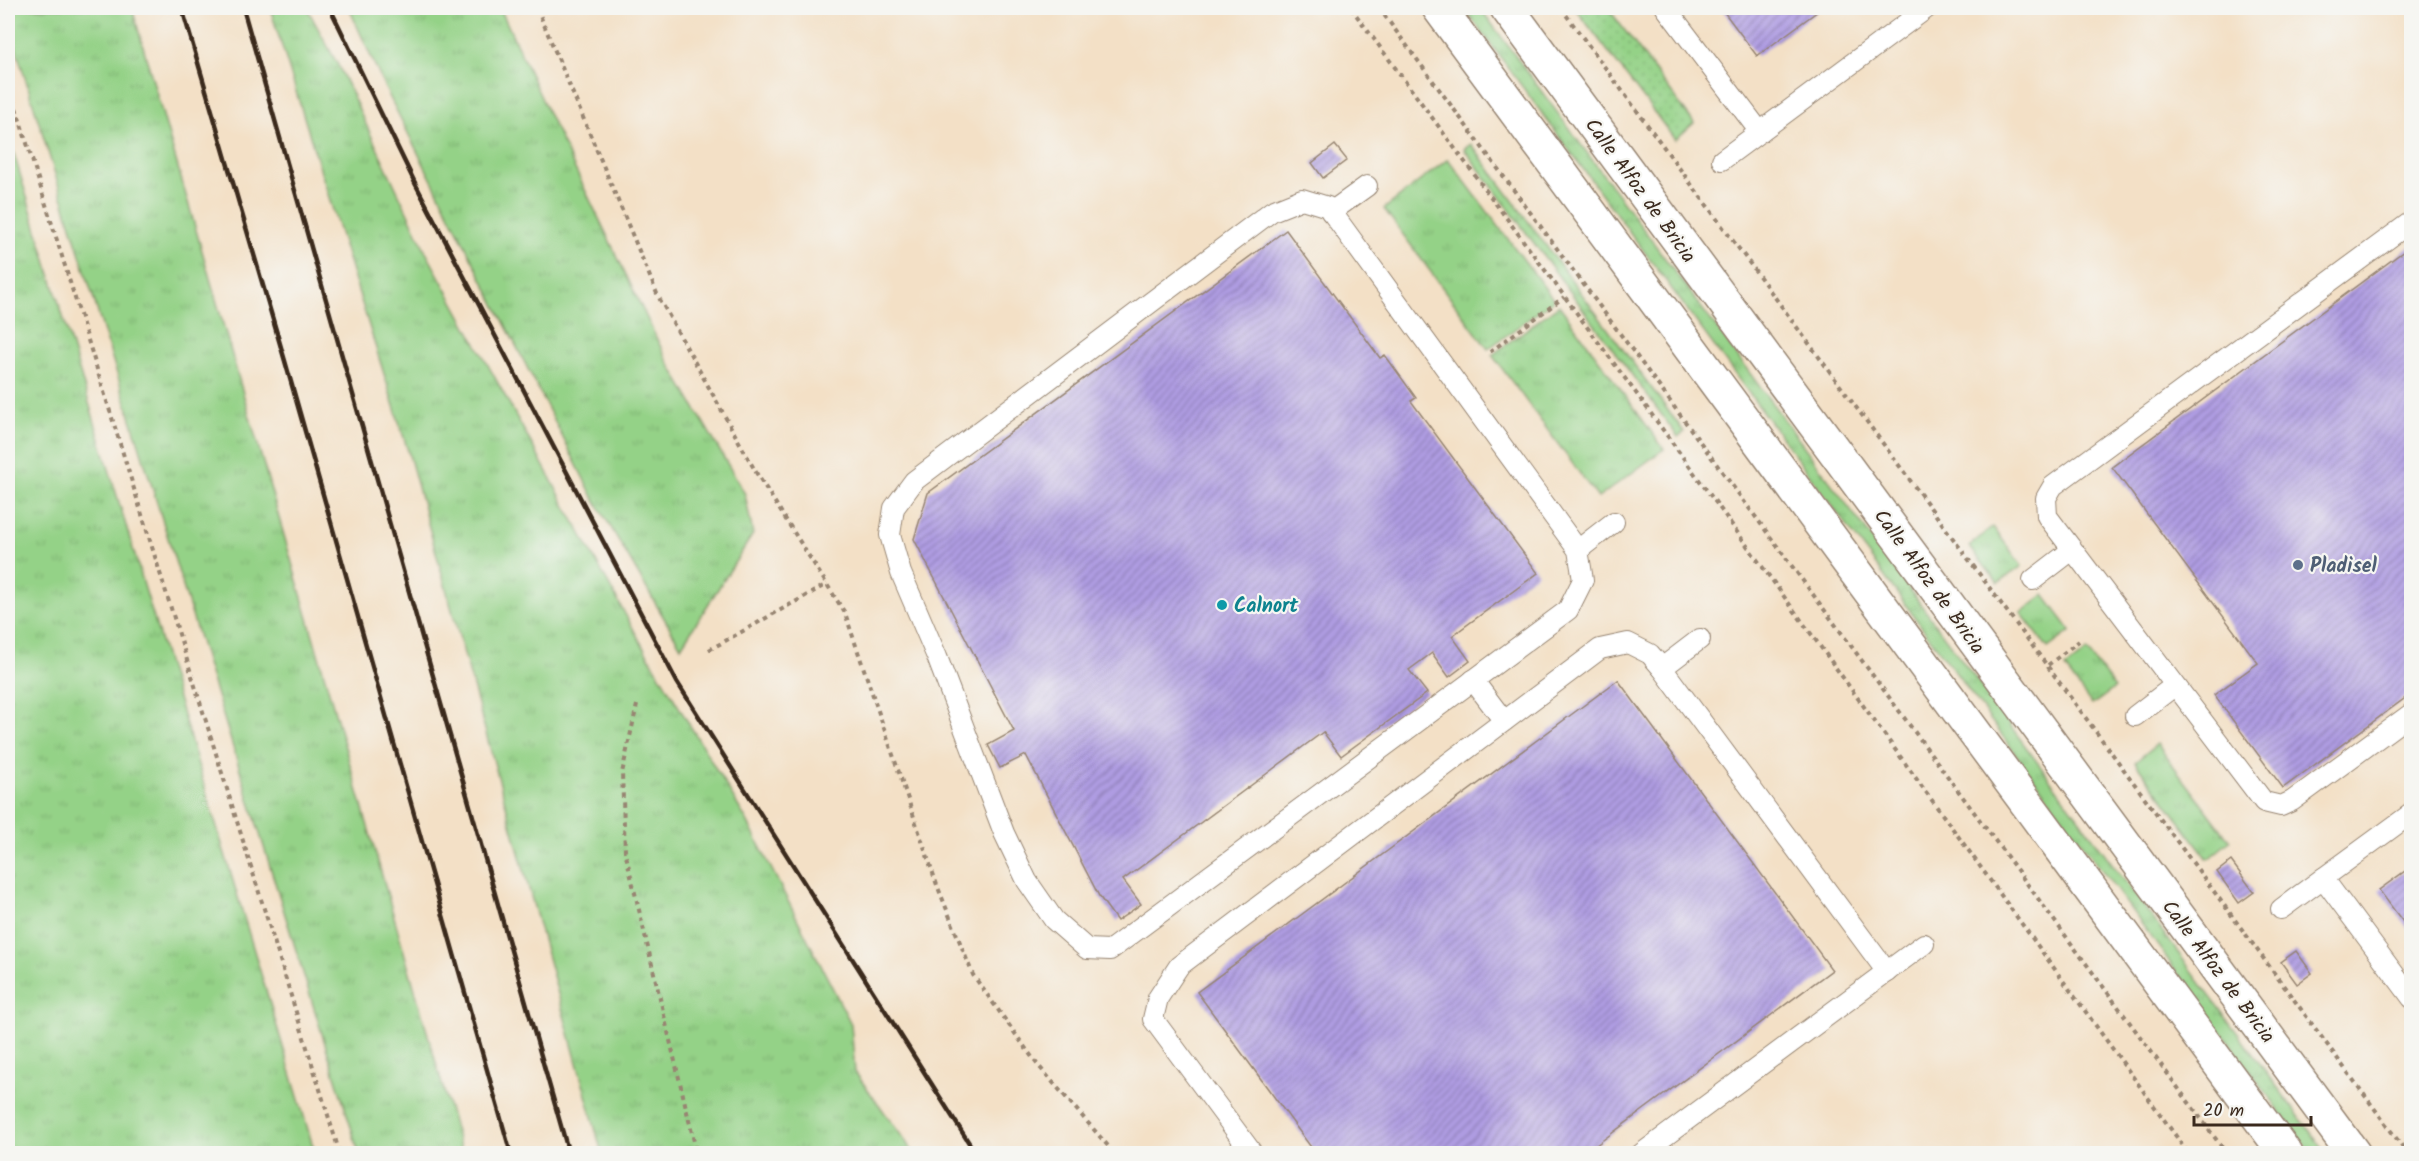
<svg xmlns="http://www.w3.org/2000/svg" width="2419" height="1161" font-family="Kalam,sans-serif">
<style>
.grass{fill:url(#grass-tufts);stroke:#687e52;stroke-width:1.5}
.park{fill:url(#park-dots);stroke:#687e52;stroke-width:1.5}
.building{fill:url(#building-hatch)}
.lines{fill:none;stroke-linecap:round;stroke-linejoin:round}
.lane-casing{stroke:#978572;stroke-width:22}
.street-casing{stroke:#978572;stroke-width:36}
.path{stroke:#978572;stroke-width:4;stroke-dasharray:4.5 4.5;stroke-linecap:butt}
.lane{stroke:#fff;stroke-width:20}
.street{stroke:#fff;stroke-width:33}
.rail{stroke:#3b2a1e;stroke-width:4.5}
.service-dot{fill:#5c6f8a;stroke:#f6f6f2;stroke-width:2}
.culture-dot{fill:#0f9aa8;stroke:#f6f6f2;stroke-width:2}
.labels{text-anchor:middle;stroke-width:4.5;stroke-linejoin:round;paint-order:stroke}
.street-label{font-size:20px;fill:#3b2a1e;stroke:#f6f6f2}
.service-label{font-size:20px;font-weight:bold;fill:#4e5e75;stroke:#f6f6f2;text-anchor:start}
.culture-label{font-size:20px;font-weight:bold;fill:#0d838f;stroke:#f6f6f2;text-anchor:start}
</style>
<defs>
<pattern id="grass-tufts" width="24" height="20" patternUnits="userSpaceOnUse" patternTransform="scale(1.5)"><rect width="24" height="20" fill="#94d287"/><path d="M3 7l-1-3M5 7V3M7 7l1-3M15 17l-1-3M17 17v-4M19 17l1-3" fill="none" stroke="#80b474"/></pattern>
<pattern id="park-dots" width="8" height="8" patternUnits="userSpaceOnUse" patternTransform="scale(1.5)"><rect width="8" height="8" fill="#94d287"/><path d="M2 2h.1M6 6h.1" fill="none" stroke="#80b474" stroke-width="1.8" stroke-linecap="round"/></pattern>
<pattern id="building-hatch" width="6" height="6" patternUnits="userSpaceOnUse" patternTransform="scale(1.5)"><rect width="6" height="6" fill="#af9ce2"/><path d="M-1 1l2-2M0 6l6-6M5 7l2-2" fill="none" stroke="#907fb7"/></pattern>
</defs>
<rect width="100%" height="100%" fill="#f6f6f2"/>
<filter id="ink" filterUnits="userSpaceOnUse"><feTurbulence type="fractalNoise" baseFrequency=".0167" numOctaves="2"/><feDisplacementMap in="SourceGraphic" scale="12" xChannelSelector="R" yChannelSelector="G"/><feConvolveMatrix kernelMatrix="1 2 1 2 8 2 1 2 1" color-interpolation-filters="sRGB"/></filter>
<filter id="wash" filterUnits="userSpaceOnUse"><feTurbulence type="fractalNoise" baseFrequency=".008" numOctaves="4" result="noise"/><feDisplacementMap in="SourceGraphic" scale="24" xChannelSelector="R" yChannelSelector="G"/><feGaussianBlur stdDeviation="1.35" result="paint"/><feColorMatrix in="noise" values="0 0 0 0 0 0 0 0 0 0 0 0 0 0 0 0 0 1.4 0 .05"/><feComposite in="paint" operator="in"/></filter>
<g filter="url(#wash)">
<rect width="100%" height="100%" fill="#f3e0c6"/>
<g class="grass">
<polygon points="8,8 132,8 462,1153 359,1153 8,23"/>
<polygon points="270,8 307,8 339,67 428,256 646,652 746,819 851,1024 855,1072 914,1153 602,1153 408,451"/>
<polygon points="349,8 500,8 550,117 667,360 745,494 753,534 681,647 593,497 385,88"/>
<polygon points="1464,8 1480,8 2326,1153 2311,1153"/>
<polygon points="8,134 315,1153 8,1153"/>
<polygon points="1471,144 1684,432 1678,437 1464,149"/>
<polygon points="1448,159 1554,300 1488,349 1384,209"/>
<polygon points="1559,305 1664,449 1598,498 1492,355"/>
<polygon points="1993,527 2022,566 1998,583 1969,546"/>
<polygon points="2044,595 2071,631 2048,648 2021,613"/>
<polygon points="2087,651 2115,688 2092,705 2065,668"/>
<polygon points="2157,744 2230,841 2208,859 2135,762"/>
</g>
<polygon class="park" points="1575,8 1608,8 1694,123 1675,140"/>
<g id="blocks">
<g class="building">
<polygon points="1721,8 1822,8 1757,56"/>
<polygon points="1335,145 1347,160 1323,178 1312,163"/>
<polygon points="1286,230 1380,358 1385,355 1416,398 1411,401 1538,573 1452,636 1470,661 1449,677 1432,653 1409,670 1427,693 1341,756 1323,732 1123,880 1141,904 1117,921 1099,896 1026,755 1000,768 988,745 1014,731 914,539 928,493"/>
<polygon points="2412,245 2412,693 2283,788 2214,695 2258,663 2112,467"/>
<polygon points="1618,680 1832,970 1584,1154 1316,1154 1197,992"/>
<polygon points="2231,861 2254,892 2239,903 2217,872"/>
<polygon points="2412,866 2412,934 2379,890"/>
<polygon points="2296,951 2312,973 2297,984 2281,962"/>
</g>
</g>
</g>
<g filter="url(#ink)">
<use href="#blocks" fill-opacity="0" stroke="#978572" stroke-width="1.5"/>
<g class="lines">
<g class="lane-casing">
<g id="lane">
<polyline points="1666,8 1760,132"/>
<polyline points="1722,160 1927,8"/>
<polyline points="1331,212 1367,186"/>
<polyline points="2412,221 2053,486 2046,498 2047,516 2264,802 2281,806 2292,801 2412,713"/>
<polyline points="1578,550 1328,207 1302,199 1272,211 914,481 894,508 890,535 901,573 937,657 1004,833 1027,881 1054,920 1087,949 1110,950 1568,610 1583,580 1578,550 1614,522"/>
<polyline points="2033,580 2072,550"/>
<polyline points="1662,668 1700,639"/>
<polyline points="1473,680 1504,721"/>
<polyline points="2135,716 2174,686"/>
<polyline points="2323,878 2412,998"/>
<polyline points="2281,909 2412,813"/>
<polyline points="1253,1154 1153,1019 1158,998 1179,966 1600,649 1628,643 1650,654 1662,668 1887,972"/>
<polyline points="1641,1154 1924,944"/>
</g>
</g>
<g class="street-casing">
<g id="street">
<polyline points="1439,8 2286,1154"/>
<polyline points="1507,8 2354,1154"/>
</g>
</g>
<g class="path">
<polyline points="537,8 658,296 757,474 845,613 937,885 973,975 1037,1064 1115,1154"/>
<polyline points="1351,8 1647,408 2189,1154"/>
<polyline points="1379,8 2227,1154"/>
<polyline points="1561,8 2408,1154"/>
<polyline points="8,82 340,1154"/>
<polyline points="1490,352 1564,297"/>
<polyline points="709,650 827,584"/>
<polyline points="2048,665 2079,641"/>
<polyline points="637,705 622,773 625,851 697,1154"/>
</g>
<use href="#lane" class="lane"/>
<use href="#street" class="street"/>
<g class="rail">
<polyline points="182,8 285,361 511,1154"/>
<polyline points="243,8 569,1154"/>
<polyline points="330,8 416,185 677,682 976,1154"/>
</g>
</g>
</g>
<circle class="service-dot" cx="2298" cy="565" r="6"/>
<circle class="culture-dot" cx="1222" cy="605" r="6"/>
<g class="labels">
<g class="street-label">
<text transform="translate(1641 190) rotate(54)" y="7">Calle Alfoz de Bricia</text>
<text transform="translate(1930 581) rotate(54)" y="7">Calle Alfoz de Bricia</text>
<text transform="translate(2219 971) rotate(53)" y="7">Calle Alfoz de Bricia</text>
</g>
<g class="service-label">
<text x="2310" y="572">Pladisel</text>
</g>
<g class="culture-label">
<text x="1234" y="612">Calnort</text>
</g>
</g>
<rect width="2419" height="1161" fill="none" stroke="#f6f6f2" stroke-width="30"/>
<path d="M2194 1116v9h117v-9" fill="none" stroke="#3b2a1e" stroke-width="3"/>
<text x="2203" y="1116" font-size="18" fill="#3b2a1e" stroke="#f6f6f2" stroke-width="4.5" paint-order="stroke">20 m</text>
</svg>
